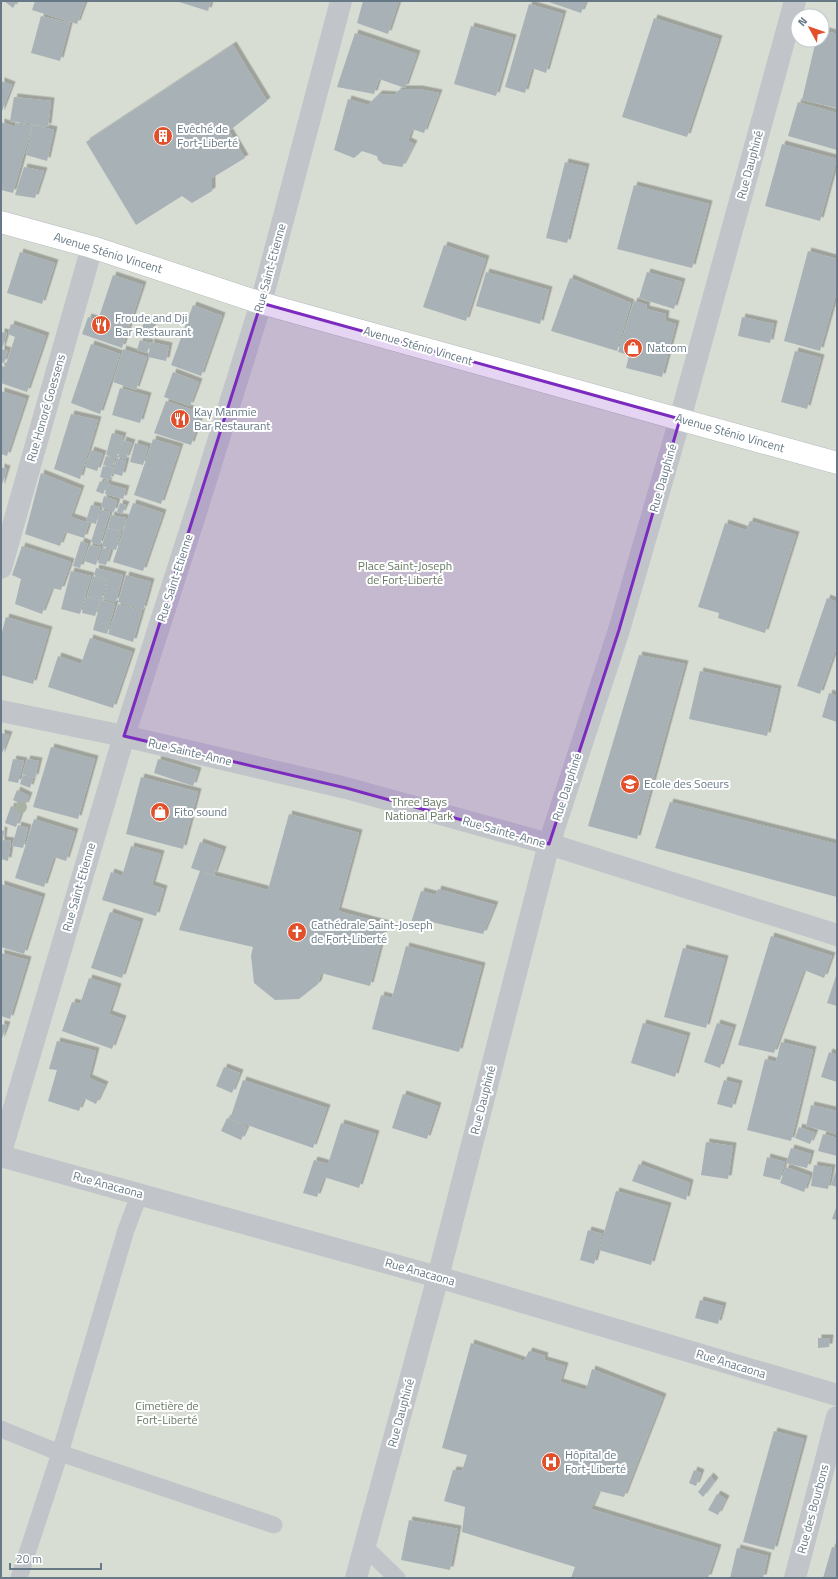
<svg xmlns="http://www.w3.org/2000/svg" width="838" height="1579" font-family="'Titillium Web',sans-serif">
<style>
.green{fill:#d8ddd4;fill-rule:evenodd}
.building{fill:#a8b1b6;filter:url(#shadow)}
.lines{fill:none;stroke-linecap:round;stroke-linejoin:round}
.secondary-casing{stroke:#b3b9bd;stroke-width:23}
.lane{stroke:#c1c5c9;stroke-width:17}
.street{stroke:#c1c5c9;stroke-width:22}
.secondary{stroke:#fff;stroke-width:22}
.tree{fill:#a8b2a4}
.marked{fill:#7b2cbf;fill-opacity:0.2;stroke:#7b2cbf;stroke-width:3;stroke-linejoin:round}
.labels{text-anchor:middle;stroke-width:4;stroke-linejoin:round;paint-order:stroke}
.poi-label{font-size:12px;fill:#677986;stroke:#fff;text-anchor:start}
.street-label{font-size:12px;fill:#677986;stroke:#fff}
.park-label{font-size:12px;fill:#667862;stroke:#fff}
</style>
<defs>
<filter id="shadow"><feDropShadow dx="3.5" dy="-3.5" stdDeviation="0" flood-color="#0004"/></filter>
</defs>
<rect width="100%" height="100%" fill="#f8f8f5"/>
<path class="green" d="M1,1H837V1578H1ZM798,16H822V40H798Z"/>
<g class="building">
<polygon points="4,1 17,1 13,8"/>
<polygon points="35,1 83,1 85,2 77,24 32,10"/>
<polygon points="176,1 211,1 208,11"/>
<polygon points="363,1 399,1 388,34 357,23"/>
<polygon points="546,1 586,1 581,13"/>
<polygon points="529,4 563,14 546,73 532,68 525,93 505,87"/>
<polygon points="41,16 70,23 60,61 31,53"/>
<polygon points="654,18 719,39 687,137 622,117"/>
<polygon points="471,26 513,38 496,96 454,84"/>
<polygon points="822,30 837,34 837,108 802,100 816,40 822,40"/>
<polygon points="355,33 417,54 405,88 379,79 374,94 337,87"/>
<polygon points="233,45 267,101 229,131 245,158 212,178 212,191 192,203 182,196 136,225 86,142"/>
<polygon points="1,81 12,85 1,114"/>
<polygon points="401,89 419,89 439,93 424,133 412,129 408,141 414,144 402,167 383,164 378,160 377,156 362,151 354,158 334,150 348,99 368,105 379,94 395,95 398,91"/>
<polygon points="14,97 51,101 48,127 10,121"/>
<polygon points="798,102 837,113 837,150 788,136"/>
<polygon points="1,122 15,127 16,123 32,126 13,193 1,190"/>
<polygon points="33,125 54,130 47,161 26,155"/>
<polygon points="782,144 837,159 820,221 765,206"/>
<polygon points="565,162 586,167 567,243 546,238"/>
<polygon points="24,167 44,171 35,198 15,195"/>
<polygon points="634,185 709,204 692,268 617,249"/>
<polygon points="444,245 486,259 466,321 423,307"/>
<polygon points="808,251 837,259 837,291 820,351 784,341"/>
<polygon points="20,252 55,263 42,304 7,293"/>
<polygon points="486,272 549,290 540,324 476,306"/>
<polygon points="647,272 682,282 674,309 639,298"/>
<polygon points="113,275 143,285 122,348 82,334 88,317 98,320"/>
<polygon points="570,278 631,303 617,351 551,331"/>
<polygon points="634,301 647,305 646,309 666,314 665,321 676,324 662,377 626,368 629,355 618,352"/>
<polygon points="193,305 222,316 201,376 171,365"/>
<polygon points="742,317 774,324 770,343 738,336"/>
<polygon points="145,319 154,321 149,340 139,337"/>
<polygon points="11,324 46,336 27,392 1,383 1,366 5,367 15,337 8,334"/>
<polygon points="1,332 7,333 2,349 8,351 4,363 1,362"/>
<polygon points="140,340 150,343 147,353 137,350"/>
<polygon points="151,342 169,346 166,361 148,357"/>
<polygon points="91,344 120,354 100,414 71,403"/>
<polygon points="123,349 147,357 136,390 113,382"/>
<polygon points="795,351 821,358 807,409 781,402"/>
<polygon points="173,372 199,382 190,406 164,397"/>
<polygon points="120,388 148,396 140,423 112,415"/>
<polygon points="1,391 26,399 7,456 1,454"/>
<polygon points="166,401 202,413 191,445 154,433"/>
<polygon points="71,414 98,420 80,479 54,469"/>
<polygon points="112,433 123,436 116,458 106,455"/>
<polygon points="153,439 180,447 161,504 134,495"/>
<polygon points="123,440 132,443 126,459 118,457"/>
<polygon points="135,443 148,447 143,465 130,462"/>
<polygon points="91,450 103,454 97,471 85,467"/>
<polygon points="106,456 115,459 112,467 103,465"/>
<polygon points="117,458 126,461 122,476 112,473"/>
<polygon points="103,466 113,468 110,480 100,477"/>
<polygon points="1,467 7,469 1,488"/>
<polygon points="41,473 81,489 71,517 89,523 84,538 65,532 60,546 25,534"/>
<polygon points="105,480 109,481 103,494 96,491 100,481 104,483"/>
<polygon points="107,484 126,489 123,499 105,494"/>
<polygon points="104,496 117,501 114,512 101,507"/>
<polygon points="120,503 126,505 122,514 117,512"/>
<polygon points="133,503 163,513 143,571 113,562"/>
<polygon points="91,505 100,507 96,524 86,521"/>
<polygon points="101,510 110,512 100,545 91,542"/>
<polygon points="111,515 126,518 123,531 108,528"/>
<polygon points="750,521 796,535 765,633 718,618 719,613 698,607 725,523 746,530"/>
<polygon points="107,528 121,532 116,550 102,546"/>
<polygon points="81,541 88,544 80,568 73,566"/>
<polygon points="90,545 101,547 96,565 84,561"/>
<polygon points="22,546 71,562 61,590 52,588 42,614 15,604 21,579 12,575"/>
<polygon points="103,548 111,550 106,565 98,563"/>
<polygon points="96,568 123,575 116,602 103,599 108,580 94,575"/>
<polygon points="71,571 91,576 80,614 61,609"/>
<polygon points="126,575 151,582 143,610 118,602"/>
<polygon points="93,576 107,580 101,600 87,597"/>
<polygon points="86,597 100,601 95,616 82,613"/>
<polygon points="827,598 837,602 837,652 835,651 820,694 797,686"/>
<polygon points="101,600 115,604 107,634 93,630"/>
<polygon points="118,604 142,611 133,642 108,634"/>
<polygon points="6,617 49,630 33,684 1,675 1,635"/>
<polygon points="90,638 132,652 113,708 48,687 58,656 81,664"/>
<polygon points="639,655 685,664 637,839 588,826"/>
<polygon points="700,671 778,689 767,736 689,719"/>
<polygon points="829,693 837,696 837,722 822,717"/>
<polygon points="1,733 9,735 1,756"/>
<polygon points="51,747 95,759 78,819 33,807"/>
<polygon points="13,759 24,761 18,783 8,781"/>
<polygon points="27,759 39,761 35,778 22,774"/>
<polygon points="158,759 198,771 193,786 154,773"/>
<polygon points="23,775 33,778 30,788 20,784"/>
<polygon points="141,777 198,792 183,849 126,834"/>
<polygon points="17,790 29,796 25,806 13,800"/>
<polygon points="670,802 837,844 837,897 655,848"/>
<polygon points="11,806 22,810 16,827 5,823"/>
<polygon points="289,814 359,833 338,911 386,924 370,986 321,973 318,984 299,999 275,1000 254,983 251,956 253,947 179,930 200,871 191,868 200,842 223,850 214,875 205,872 205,873 268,890"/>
<polygon points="34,819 75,832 66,861 54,857 44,887 15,878"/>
<polygon points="18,825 28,828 23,848 12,846"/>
<polygon points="1,830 4,831 3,840 11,841 8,861 1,859"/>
<polygon points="131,846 161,854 152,885 164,889 156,916 102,900 111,872 122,876"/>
<polygon points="1,884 42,897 24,954 1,947"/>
<polygon points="438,889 495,905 483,934 427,921 423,932 410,926 421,891 436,895"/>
<polygon points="110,912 140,922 122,978 91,968"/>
<polygon points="771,936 832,956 824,978 804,970 774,1053 738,1045"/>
<polygon points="406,946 482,966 459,1052 372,1029 381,995 392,998"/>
<polygon points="683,948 725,959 706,1028 664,1017"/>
<polygon points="1,953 28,960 10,1019 1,1016"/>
<polygon points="837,973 837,1006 827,1003"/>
<polygon points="89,978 118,987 109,1014 123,1019 112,1049 62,1031 72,1002 80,1004"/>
<polygon points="643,1023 687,1036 675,1077 631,1063"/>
<polygon points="717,1023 733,1028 720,1068 704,1062"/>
<polygon points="1,1024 7,1025 1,1041"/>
<polygon points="57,1041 96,1051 89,1078 105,1085 96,1104 84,1098 79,1111 48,1101 57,1070 49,1069"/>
<polygon points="781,1042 813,1050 791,1141 747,1130 765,1059 776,1062"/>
<polygon points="829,1052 837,1055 837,1082 821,1077"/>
<polygon points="224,1067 240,1073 232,1093 216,1086"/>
<polygon points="243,1080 327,1108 313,1148 230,1119"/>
<polygon points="724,1080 739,1084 732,1108 717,1104"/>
<polygon points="403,1094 438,1106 427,1139 392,1128"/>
<polygon points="811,1105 837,1111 837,1134 806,1126"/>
<polygon points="227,1118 247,1127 241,1140 221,1131"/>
<polygon points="341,1123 376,1134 359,1188 324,1177 317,1197 303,1193 314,1160 328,1164"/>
<polygon points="799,1127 815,1133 810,1144 795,1138"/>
<polygon points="823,1134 837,1138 837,1156 818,1151"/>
<polygon points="706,1142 733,1146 728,1179 701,1175"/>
<polygon points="791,1148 811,1154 807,1168 786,1163"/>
<polygon points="767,1157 785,1162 780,1180 763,1176"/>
<polygon points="639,1164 690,1183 686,1200 632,1181"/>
<polygon points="814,1165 832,1168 828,1189 811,1186"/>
<polygon points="786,1167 810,1176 804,1192 780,1183"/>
<polygon points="837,1167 837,1187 831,1185"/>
<polygon points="616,1191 668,1206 651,1265 599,1250"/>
<polygon points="837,1205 837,1220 832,1219"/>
<polygon points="588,1230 602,1234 594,1264 580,1260"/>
<polygon points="700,1300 723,1306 718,1324 695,1318"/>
<polygon points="818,1338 830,1338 829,1347 818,1348"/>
<polygon points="471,1343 524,1361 529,1351 545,1356 544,1360 565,1366 560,1382 586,1390 592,1369 663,1397 624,1497 599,1491 591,1509 718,1548 708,1578 571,1578 575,1567 462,1532 465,1507 444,1501 453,1470 462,1471 467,1455 442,1448"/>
<polygon points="774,1431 804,1439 774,1550 743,1542"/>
<polygon points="694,1470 701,1473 696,1486 689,1483"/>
<polygon points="710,1476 715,1481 703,1497 698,1492"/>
<polygon points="717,1494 726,1499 718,1515 708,1510"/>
<polygon points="409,1520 458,1529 450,1570 401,1560"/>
<polygon points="832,1547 837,1548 837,1578 823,1578"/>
<polygon points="737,1548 768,1556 763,1578 730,1578"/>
</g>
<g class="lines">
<g class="secondary-casing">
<polyline id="secondary" points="1,222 92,247 261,303 837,463"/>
</g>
<g class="lane">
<polyline points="1,1429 60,1453 274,1525"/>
<polyline points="365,1547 397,1578"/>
<polyline points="19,1578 60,1453 126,1230 140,1193"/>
</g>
<g class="street">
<polyline points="1,568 92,247"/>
<polyline points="1,711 124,736 346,788 549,844 837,935"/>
<polyline points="1,1152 124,736 198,506 261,303 341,1"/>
<polyline points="1,1156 438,1277 837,1395"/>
<polyline points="356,1578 438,1277 549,844 619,630 680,419 795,1"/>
<polyline points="795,1578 837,1417"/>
</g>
<use href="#secondary" class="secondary"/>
</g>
<circle class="tree" cx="21" cy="807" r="6"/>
<path class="marked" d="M261,303L680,419L619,630L549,844L346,788L124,736Z"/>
<defs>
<g id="building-disc" transform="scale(1)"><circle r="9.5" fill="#e24f2b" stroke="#fff"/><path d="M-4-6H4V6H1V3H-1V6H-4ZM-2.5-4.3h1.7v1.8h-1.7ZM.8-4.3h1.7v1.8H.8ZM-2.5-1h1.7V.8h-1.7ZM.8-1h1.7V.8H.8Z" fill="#fff"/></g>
<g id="restaurant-disc" transform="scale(1)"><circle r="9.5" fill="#e24f2b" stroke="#fff"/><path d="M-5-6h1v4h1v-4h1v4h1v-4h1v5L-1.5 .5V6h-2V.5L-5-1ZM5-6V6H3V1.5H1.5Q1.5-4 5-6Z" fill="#fff"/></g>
<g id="shop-disc" transform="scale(1)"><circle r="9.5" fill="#e24f2b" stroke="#fff"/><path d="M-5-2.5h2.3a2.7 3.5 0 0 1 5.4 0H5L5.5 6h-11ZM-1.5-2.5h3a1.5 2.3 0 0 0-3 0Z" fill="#fff"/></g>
<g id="school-disc" transform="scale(1)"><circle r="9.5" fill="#e24f2b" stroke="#fff"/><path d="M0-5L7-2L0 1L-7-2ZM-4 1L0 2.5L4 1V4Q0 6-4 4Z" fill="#fff"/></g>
<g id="church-disc" transform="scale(1)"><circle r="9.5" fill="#e24f2b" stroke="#fff"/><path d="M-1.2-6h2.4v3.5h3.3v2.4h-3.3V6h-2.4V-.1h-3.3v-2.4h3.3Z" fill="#fff"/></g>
<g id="hospital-disc" transform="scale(1)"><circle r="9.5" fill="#e24f2b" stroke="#fff"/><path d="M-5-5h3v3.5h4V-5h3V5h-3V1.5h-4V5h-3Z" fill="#fff"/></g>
</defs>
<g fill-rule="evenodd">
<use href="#building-disc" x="163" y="136"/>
<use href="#restaurant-disc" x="101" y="325"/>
<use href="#shop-disc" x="633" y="348"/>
<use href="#restaurant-disc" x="180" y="419"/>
<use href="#school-disc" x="630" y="784"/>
<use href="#shop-disc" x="160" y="812"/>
<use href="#church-disc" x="297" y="932"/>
<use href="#hospital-disc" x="551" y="1462"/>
</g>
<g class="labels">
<g class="poi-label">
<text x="177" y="133">Evêché de<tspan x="177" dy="14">Fort-Liberté</tspan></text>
<text x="115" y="322">Froude and Dji<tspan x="115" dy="14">Bar Restaurant</tspan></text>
<text x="647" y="352">Natcom</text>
<text x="194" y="416">Kay Manmie<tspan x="194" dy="14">Bar Restaurant</tspan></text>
<text x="644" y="788">Ecole des Soeurs</text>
<text x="174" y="816">Fito sound</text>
<text x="311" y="929">Cathédrale Saint-Joseph<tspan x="311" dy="14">de Fort-Liberté</tspan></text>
<text x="565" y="1459">Hôpital de<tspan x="565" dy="14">Fort-Liberté</tspan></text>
</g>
<g class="street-label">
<text transform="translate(750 165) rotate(-75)" y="4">Rue Dauphiné</text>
<text transform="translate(108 253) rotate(17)" y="4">Avenue Sténio Vincent</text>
<text transform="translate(270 268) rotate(-75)" y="4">Rue Saint-Etienne</text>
<text transform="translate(418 346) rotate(16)" y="4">Avenue Sténio Vincent</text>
<text transform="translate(46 408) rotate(-74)" y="4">Rue Honoré Goessens</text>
<text transform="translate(730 433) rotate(16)" y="4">Avenue Sténio Vincent</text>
<text transform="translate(663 478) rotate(-74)" y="4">Rue Dauphiné</text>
<text transform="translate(175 578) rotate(-72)" y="4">Rue Saint-Etienne</text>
<text transform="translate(190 752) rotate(13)" y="4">Rue Sainte-Anne</text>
<text transform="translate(567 787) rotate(-72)" y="4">Rue Dauphiné</text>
<text transform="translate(504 832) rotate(16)" y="4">Rue Sainte-Anne</text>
<text transform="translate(79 887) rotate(-74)" y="4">Rue Saint-Etienne</text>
<text transform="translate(483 1100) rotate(-76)" y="4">Rue Dauphiné</text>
<text transform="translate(108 1185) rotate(15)" y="4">Rue Anacaona</text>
<text transform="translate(420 1272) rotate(16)" y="4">Rue Anacaona</text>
<text transform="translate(731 1364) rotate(17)" y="4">Rue Anacaona</text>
<text transform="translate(401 1413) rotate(-75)" y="4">Rue Dauphiné</text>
<text transform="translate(813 1509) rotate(-75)" y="4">Rue des Bourbons</text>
</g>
<g class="park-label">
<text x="405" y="570">Place Saint-Joseph<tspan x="405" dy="14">de Fort-Liberté</tspan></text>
<text x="419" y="806">Three Bays<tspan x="419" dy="14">National Park</tspan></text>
<text x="167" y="1410">Cimetière de<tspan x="167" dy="14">Fort-Liberté</tspan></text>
</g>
</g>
<rect width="838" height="1579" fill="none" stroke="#677986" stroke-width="4"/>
<g transform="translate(810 28) rotate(310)"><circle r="19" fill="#ffffff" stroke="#c2c9cf"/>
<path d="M0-3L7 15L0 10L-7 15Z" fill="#e24f2b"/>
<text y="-6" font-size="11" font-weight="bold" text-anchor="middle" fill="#677986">N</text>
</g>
<path d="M10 1563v6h91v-6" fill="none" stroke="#677986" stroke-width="2"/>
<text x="16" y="1563" font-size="12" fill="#677986" stroke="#ffffff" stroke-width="3" paint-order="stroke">20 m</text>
</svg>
